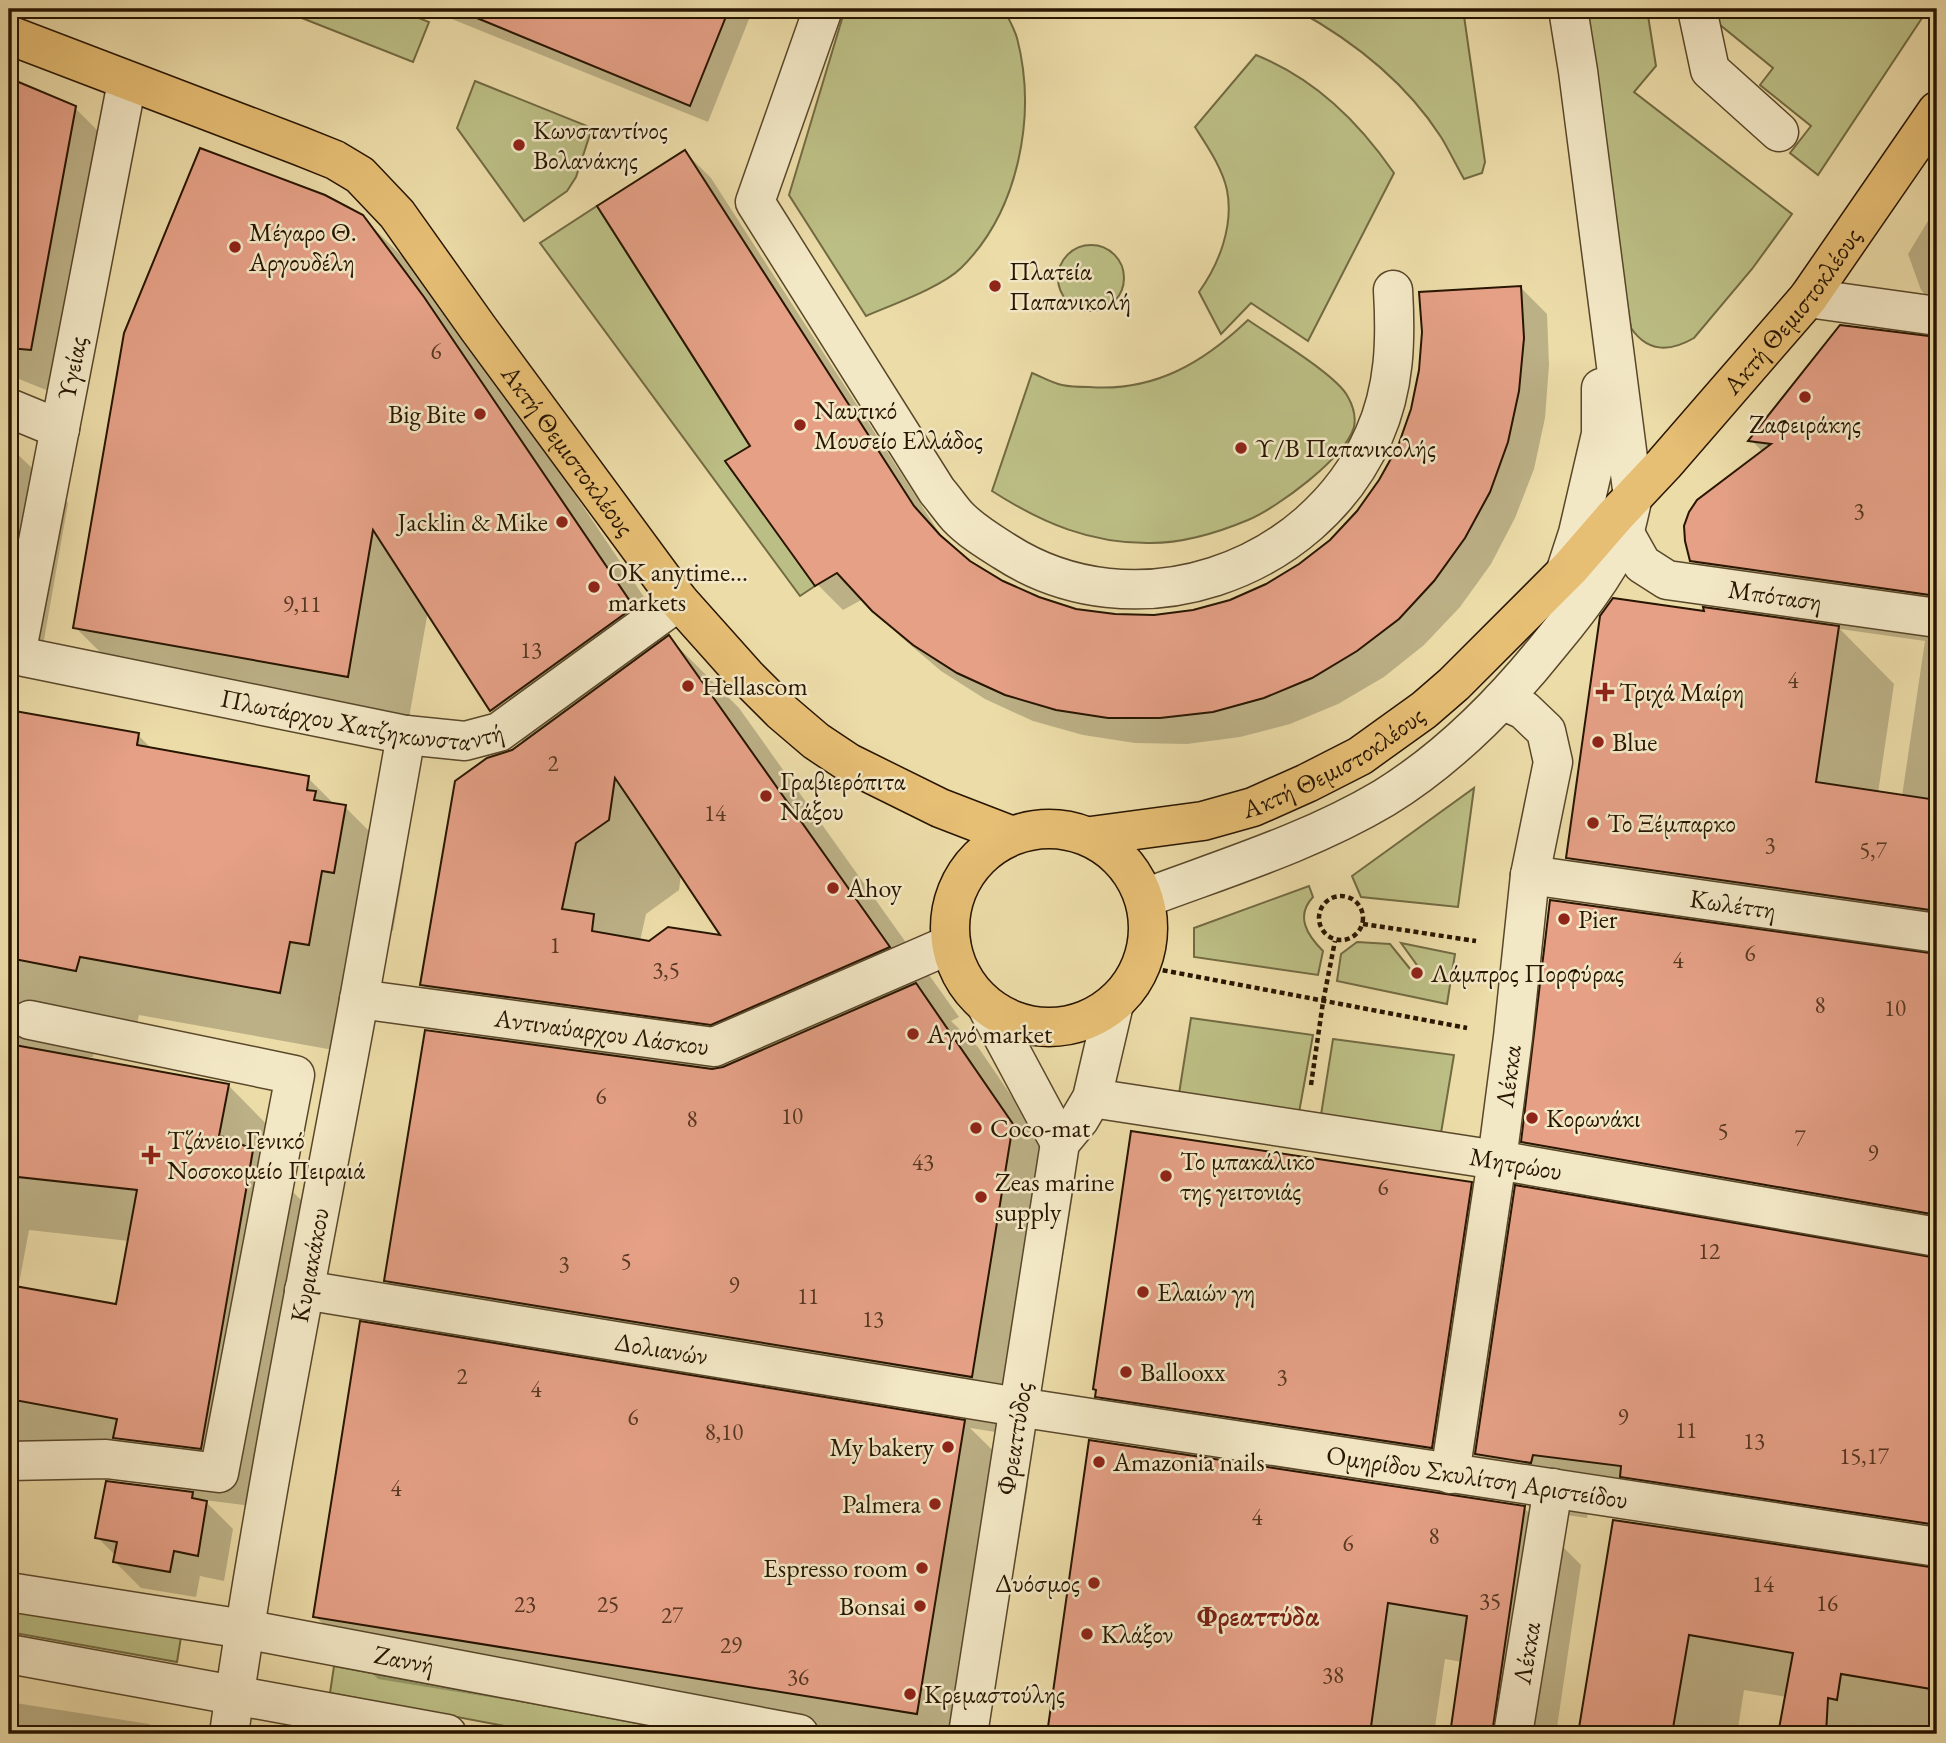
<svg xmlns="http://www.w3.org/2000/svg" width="1946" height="1743" font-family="'EB Garamond',serif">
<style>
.green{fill:#bcbf85;stroke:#726a42;stroke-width:2}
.shadow{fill:#0003;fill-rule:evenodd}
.building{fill:#e5a086;stroke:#281500;stroke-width:2;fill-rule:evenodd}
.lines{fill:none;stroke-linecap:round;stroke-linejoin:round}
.minor-casing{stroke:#59472a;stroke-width:41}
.major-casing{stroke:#281500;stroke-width:41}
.path{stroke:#281500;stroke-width:4.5;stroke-dasharray:5 3.5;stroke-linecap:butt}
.minor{stroke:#f3e8c6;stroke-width:38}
.major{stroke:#e6be74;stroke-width:38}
.poi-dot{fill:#8f2418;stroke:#f3e8c6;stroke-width:2.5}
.labels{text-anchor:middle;stroke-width:5;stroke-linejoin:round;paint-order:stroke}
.number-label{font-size:23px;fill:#573822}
.poi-label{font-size:26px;fill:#281500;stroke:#f3e8c6;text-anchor:start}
.street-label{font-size:26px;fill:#281500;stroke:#f3e8c6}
.neighbourhood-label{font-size:28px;font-weight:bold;fill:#7a1f14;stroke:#f3e8c6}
</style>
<rect width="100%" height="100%" fill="#ecdca8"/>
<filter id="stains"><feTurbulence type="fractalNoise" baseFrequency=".00286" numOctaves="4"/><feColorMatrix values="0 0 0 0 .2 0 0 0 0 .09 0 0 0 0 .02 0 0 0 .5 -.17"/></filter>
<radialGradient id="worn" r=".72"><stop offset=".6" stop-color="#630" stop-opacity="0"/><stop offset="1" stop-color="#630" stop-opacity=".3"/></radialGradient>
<g class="green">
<polygon points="279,9 396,9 429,22 413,62"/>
<path d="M845,9H1004C1008,18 1014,28 1017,38C1037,115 1019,211 961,268C942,287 891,305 866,316L789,195Z"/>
<path d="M1295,9H1463L1485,162L1482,173L1464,179C1456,165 1449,150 1441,137C1405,81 1352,40 1295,9Z"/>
<path d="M1578,9H1647L1656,66L1634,92L1792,214L1752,269L1694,338C1670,352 1648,353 1631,328Z"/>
<polygon points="1708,9 1928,9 1818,175 1790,153 1811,126 1760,85 1773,68 1714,20"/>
<path d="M1256,55C1315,79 1358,121 1394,173L1308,341L1251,303L1221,334L1199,292C1219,264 1234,226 1227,190C1222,167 1207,146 1195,127Z"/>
<polygon points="475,81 592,128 576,177 567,191 524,221 457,128"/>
<polygon points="597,206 750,446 815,586 800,596 540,243"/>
<circle cx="1091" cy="278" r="33"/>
<path d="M1248,320C1271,336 1337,375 1348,397C1353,406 1356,417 1354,427C1345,458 1277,508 1248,520C1217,533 1185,543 1151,543C1091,544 1042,523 992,491L1032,373C1042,377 1052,383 1062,385C1071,387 1081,387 1089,387C1154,392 1203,363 1248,320Z"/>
<polygon points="1474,788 1458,907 1361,897 1352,876"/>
<path d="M1309,886L1313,897C1295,916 1307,935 1323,951L1318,975L1194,957V928Z"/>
<polygon points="1357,942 1390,944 1411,970 1419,968 1401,943 1455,954 1447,1004 1337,981 1341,954"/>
<polygon points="1191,1018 1313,1035 1298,1118 1178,1100"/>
<polygon points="1333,1039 1454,1055 1440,1139 1320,1121"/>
<polygon points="9,1605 181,1637 177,1662 9,1632"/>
<polygon points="334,1666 696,1734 547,1734 330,1693"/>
</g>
<g class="shadow">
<polygon points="427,9 753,9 708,122"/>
<polygon points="9,80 75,108 117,150 71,400 9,375"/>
<polygon points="685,152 711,178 940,534 969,562 1002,583 1038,599 1076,610 1115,615 1154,617 1193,612 1231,601 1267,586 1300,566 1331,541 1358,512 1520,287 1547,314 1549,365 1545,418 1534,469 1515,518 1491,564 1460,607 1424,645 1384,677 1338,704 1290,724 1240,737 1187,744 1135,743 1083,735 1033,721 985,699 941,671 901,637 863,599 843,610 817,584 753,447"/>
<polygon points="1937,206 1937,307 1921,290 1908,254"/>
<path d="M362,217L422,276L483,358L677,646L739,708L959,1017L951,1021L978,1047L1074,1188L1034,1438L970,1428L1028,1485L987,1734H717L378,1679L315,1616L442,1337L386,1280L476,1039L422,985L513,751L524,743L491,710L428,611L406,735L134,686L75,627ZM681,874L724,938L649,943L640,941L646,914L679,890Z"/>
<path d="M1934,339H1937V1734H1780L1787,1697L1744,1690L1737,1734H1579L1614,1522L1677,1531L1665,1519L1588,1510L1587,1518L1533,1510L1497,1474L1493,1503L1524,1508L1581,1565L1556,1734H1452L1462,1662L1445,1659L1434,1734H1049L1153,1451L1097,1396L1471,1184L1511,1224L1580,1199L1523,1141L1623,912L1568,857L1706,613L1747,615L1692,560L1763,452L1751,440ZM1840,629L1925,641L1902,796L1878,793L1894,684Z"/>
<polygon points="9,446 68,503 37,680 9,675"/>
<path d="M9,711L138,735L153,750L308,778L335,805L345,807L404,866L393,931L381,929L339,1051L139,1015L136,1029L99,1022L93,1057L84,1058L228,1085L287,1145L281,1180L312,1211L260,1507L204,1500L233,1529L224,1581L200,1576L196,1597L141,1588L115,1562L116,1556L97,1537L168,1491L151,1473L9,1447ZM29,1230L129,1241L117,1306L18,1289Z"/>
<polygon points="9,1702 149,1724 160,1734 9,1734"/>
</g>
<g class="building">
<polygon points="455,9 729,9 690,106"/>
<polygon points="9,78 76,106 31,350 9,348"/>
<polygon points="200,148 325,195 363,215 424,297 634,607 490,711 373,530 348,677 73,628 124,333"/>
<polygon points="685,150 914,506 940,535 970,561 1003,581 1039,597 1076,609 1115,614 1154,615 1193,610 1230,600 1266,584 1299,564 1330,540 1357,511 1379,480 1398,446 1411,409 1419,370 1422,332 1419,292 1521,286 1524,338 1519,391 1508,442 1490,492 1465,538 1434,581 1399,619 1357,651 1312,678 1264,698 1213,712 1160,718 1108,718 1056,710 1005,695 957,673 913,645 872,611 837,573 815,586 725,461 750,446 597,206"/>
<polygon points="1840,325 1937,337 1937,596 1690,561 1685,541 1684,526 1689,512 1697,500 1771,444 1748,441"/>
<polygon points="1613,598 1704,611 1703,607 1839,626 1816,782 1937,800 1937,911 1566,858 1600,616"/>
<path d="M669,635L890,947L711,1025L420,985L455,781L487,758L512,750ZM615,778L634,806L720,935L668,927L649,941L592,931L594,914L562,909L576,843L609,820Z"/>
<polygon points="9,710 139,733 137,745 309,776 307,790 316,791 314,800 346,805 334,873 322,871 309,945 290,942 280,993 80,957 76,971 9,958"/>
<polygon points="1550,900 1937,954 1937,1215 1521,1142"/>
<polygon points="916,983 1013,1124 972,1377 384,1281 425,1030 712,1069 723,1067"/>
<polygon points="9,1044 229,1084 219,1136 229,1138 253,1150 201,1449 113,1438 117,1419 9,1399 9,1285 116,1304 137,1190 9,1176"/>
<polygon points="1131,1131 1472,1182 1432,1448 1095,1397 1096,1390 1093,1389"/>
<polygon points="1515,1185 1937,1258 1937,1525 1620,1477 1621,1466 1533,1455 1531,1463 1475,1454"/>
<polygon points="360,1321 965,1420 917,1714 313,1617"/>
<polygon points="1089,1440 1525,1506 1492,1734 1450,1734 1467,1616 1388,1603 1370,1734 1047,1734"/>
<polygon points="106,1481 193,1492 192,1498 207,1501 198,1556 174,1551 170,1572 113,1562 117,1542 95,1538"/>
<polygon points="1613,1520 1937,1568 1937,1690 1841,1674 1837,1700 1828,1698 1826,1734 1778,1734 1793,1653 1689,1635 1672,1734 1578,1734"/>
</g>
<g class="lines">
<g class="minor-casing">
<g id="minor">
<path d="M823,9L755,202L937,491C944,499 950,508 957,516C970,530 988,541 1004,551C1133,635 1313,574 1374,435C1395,388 1396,340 1393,290"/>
<polyline points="1697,9 1710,70 1779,132"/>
<polyline points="1808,298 1937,316"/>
<polyline points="9,408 60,429"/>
<path id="s1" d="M1615,516L1642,564L1667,580L1937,618"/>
<polyline points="1565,573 1578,533 1601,434 1601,388"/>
<path id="s2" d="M9,654L406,735L465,741L499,732L679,601"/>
<path id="s3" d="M16,655L127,82"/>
<path id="s4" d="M1530,875L1937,933"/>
<path d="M1145,898C1225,868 1310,842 1384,798C1449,758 1504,702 1551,643C1576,613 1611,569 1624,533C1628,521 1630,508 1633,497L1578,71L1568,9"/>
<path id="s5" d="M359,999L714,1047L951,944"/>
<polyline points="987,1007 1060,1143"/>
<path id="s6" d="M1092,1098L1497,1160L1937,1237"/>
<path id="s7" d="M304,1290L1018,1407L1937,1547"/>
<polyline points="9,1461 106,1459 219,1473 295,1075 30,1020"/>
<path id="s8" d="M1450,1474L1497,1160L1513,1037L1530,875L1553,762L1546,731L1524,710L1502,700"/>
<path id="s9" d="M9,1592L244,1629L799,1734"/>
<polyline points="9,1654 447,1734"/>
<path id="s10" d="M229,1734C264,1488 314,1245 359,1000C375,912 390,823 406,735"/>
<path id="s11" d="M968,1734L1060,1143L1079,1120L1092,1098L1114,1004"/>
<path id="s12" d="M1513,1734L1553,1488"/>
</g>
</g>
<g class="major-casing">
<g id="major">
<path id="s13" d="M9,35L300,146L335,160L360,175L397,214L478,328L679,601L746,676L782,712L816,741L849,763L940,808L1010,835"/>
<circle cx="1049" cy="928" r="99"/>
<path id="s14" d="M1091,836L1203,821L1253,807L1307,783L1360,756L1424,710L1454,684L1570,568L1615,516L1664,464L1808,298L1937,111"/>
</g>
</g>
<g class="path">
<circle cx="1341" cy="918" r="22"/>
<polyline points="1363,924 1476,941"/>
<polyline points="1146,967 1467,1028"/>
<polyline points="1311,1085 1323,1002 1335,941"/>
</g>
<use href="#minor" class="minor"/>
<use href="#major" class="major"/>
</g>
<g class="poi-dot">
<circle cx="519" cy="145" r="7"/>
<circle cx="235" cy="247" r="7"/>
<circle cx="995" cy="286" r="7"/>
<circle cx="1805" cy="397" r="7"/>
<circle cx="480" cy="414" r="7"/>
<circle cx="800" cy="425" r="7"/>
<circle cx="1241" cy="448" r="7"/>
<circle cx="562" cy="522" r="7"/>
<circle cx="594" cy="587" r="7"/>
<circle cx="688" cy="686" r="7"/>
<path d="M1601.5 681.5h7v7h7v7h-7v7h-7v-7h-7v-7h7z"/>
<circle cx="1598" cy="742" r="7"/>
<circle cx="766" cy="796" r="7"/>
<circle cx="1593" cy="823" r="7"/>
<circle cx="833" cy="888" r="7"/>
<circle cx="1564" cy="919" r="7"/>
<circle cx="1417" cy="973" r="7"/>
<circle cx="913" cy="1034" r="7"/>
<circle cx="1532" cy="1118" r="7"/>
<circle cx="976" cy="1128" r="7"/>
<path d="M147.5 1144.5h7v7h7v7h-7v7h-7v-7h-7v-7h7z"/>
<circle cx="1166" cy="1176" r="7"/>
<circle cx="981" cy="1197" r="7"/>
<circle cx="1143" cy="1292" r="7"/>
<circle cx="1126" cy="1372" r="7"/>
<circle cx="948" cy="1447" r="7"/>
<circle cx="1099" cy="1462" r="7"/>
<circle cx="935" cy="1504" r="7"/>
<circle cx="922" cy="1568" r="7"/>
<circle cx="1094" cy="1583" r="7"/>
<circle cx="920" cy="1606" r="7"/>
<circle cx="1087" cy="1634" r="7"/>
<circle cx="910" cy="1694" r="7"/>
</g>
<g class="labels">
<g class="number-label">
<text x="436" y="359">6</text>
<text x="1859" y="519">3</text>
<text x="302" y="612">9,11</text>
<text x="531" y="658">13</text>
<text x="1793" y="688">4</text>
<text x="553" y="771">2</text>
<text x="715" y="821">14</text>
<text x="1770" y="853">3</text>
<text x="1873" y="858">5,7</text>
<text x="555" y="953">1</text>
<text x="1750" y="961">6</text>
<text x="1678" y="968">4</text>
<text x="666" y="978">3,5</text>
<text x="1820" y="1013">8</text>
<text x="1895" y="1016">10</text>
<text x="601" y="1104">6</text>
<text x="792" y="1124">10</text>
<text x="692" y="1127">8</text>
<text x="1723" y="1139">5</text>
<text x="1800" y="1146">7</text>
<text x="1873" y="1161">9</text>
<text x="923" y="1170">43</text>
<text x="1383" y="1195">6</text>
<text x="1709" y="1259">12</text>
<text x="626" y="1269">5</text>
<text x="564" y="1272">3</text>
<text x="734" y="1293">9</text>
<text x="808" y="1304">11</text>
<text x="873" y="1327">13</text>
<text x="462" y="1384">2</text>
<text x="1282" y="1385">3</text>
<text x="536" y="1397">4</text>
<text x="633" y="1425">6</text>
<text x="1623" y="1425">9</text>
<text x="1686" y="1438">11</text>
<text x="724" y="1440">8,10</text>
<text x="1754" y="1449">13</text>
<text x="1864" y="1464">15,17</text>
<text x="396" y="1496">4</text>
<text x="1257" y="1525">4</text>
<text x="1434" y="1544">8</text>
<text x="1348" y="1551">6</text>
<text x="1763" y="1592">14</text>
<text x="1490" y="1609">35</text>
<text x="1827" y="1611">16</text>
<text x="525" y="1612">23</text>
<text x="608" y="1612">25</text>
<text x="672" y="1623">27</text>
<text x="731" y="1653">29</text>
<text x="1333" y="1683">38</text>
<text x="798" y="1685">36</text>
</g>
<g class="poi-label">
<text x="533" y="139">Κωνσταντίνος<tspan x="533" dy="30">Βολανάκης</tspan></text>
<text x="249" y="241">Μέγαρο Θ.<tspan x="249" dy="30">Αργουδέλη</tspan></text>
<text x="1009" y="280">Πλατεία<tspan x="1009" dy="30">Παπανικολή</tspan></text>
<text x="814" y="419">Ναυτικό<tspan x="814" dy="30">Μουσείο Ελλάδος</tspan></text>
<text x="466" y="423" text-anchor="end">Big Bite</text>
<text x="1805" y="433" text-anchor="middle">Ζαφειράκης</text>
<text x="1255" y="457">Υ/Β Παπανικολής</text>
<text x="548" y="531" text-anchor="end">Jacklin &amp; Mike</text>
<text x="608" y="581">OK anytime...<tspan x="608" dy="30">markets</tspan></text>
<text x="702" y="695">Hellascom</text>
<text x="1619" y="701">Τριχά Μαίρη</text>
<text x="1612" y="751">Blue</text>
<text x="780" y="790">Γραβιερόπιτα<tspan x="780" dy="30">Νάξου</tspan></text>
<text x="1607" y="832">Το Ξέμπαρκο</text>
<text x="847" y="897">Ahoy</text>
<text x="1578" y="928">Pier</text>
<text x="1431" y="982">Λάμπρος Πορφύρας</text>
<text x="927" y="1043">Αγνό market</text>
<text x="1546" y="1127">Κορωνάκι</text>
<text x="990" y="1137">Coco-mat</text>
<text x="167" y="1149">Τζάνειο Γενικό<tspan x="167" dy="30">Νοσοκομείο Πειραιά</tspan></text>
<text x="1180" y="1170">Το μπακάλικο<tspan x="1180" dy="30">της γειτονιάς</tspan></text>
<text x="995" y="1191">Zeas marine<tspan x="995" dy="30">supply</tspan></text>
<text x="1157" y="1301">Ελαιών γη</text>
<text x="1140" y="1381">Ballooxx</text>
<text x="934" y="1456" text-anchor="end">My bakery</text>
<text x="1113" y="1471">Amazonia nails</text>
<text x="921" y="1513" text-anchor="end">Palmera</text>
<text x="908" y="1577" text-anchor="end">Espresso room</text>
<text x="1080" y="1592" text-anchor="end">Δυόσμος</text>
<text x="906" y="1615" text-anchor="end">Bonsai</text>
<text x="1101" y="1643">Κλάξον</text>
<text x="924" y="1703">Κρεμαστούλης</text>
</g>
<g class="street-label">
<text dy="9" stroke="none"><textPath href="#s14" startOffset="906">Ακτή Θεμιστοκλέους</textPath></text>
<text dy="9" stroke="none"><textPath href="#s3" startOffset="292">Υγείας</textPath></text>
<text dy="9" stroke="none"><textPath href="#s13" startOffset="724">Ακτή Θεμιστοκλέους</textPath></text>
<text dy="9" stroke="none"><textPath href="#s1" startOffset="194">Μπόταση</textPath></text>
<text dy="9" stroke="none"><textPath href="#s2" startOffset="360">Πλωτάρχου Χατζηκωνσταντή</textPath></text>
<text dy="9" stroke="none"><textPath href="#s14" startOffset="257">Ακτή Θεμιστοκλέους</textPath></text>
<text dy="9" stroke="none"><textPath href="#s4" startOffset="205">Κωλέττη</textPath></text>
<text dy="9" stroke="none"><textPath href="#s5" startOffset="245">Αντιναύαρχου Λάσκου</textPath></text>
<text dy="9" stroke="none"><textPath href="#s8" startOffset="402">Λέκκα</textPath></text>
<text dy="9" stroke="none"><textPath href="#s6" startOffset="429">Μητρώου</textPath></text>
<text dy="9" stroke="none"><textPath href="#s10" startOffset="476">Κυριακάκου</textPath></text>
<text dy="9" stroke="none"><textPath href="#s7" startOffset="362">Δολιανών</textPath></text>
<text dy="9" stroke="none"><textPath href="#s11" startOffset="299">Φρεαττύδος</textPath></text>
<text dy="9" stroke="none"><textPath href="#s7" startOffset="1188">Ομηρίδου Σκυλίτση Αριστείδου</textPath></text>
<text dy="9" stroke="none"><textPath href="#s12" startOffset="82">Λέκκα</textPath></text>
<text dy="9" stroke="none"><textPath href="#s9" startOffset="401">Ζαννή</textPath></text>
</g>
<g class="neighbourhood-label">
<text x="1258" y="1626">Φρεαττύδα</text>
</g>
</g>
<rect width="1946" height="1743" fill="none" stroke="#ecdca8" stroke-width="35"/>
<rect x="10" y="10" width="1925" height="1722" fill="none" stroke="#281500" stroke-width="3.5"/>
<rect x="18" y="18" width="1911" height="1708" fill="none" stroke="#281500" stroke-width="2"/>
<rect width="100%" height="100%" filter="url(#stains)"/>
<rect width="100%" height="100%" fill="url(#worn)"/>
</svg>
